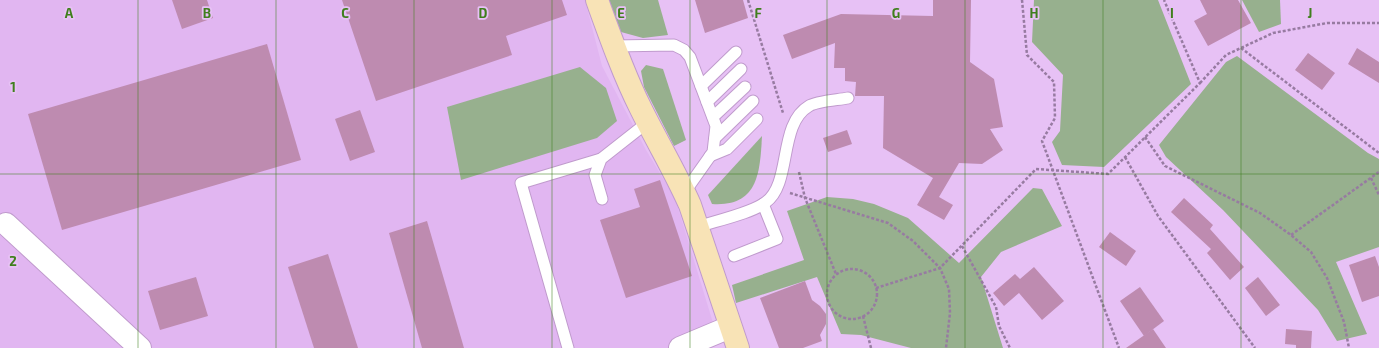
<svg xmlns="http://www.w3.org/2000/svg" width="1379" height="348" font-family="'Exo 2',sans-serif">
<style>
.built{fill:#e1b6f1}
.green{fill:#97b08e}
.building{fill:#be8bb0}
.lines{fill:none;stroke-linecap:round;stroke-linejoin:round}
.lane-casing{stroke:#c09bcd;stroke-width:13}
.street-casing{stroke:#c09bcd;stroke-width:24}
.secondary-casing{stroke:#c09bcd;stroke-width:24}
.path{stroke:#977ba1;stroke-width:2.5;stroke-dasharray:3 2;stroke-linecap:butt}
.lane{stroke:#fff;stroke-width:11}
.street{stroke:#fff;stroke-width:22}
.secondary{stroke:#f8e3b6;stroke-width:22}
.grid{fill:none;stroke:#407f1e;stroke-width:1;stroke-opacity:0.55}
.grid-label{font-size:13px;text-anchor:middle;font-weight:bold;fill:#407f1e;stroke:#e7c1f5;stroke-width:3.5;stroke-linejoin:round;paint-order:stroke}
</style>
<rect width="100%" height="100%" fill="#e7c1f5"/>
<polygon class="built" points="0,0 585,0 602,66 646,150 675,198 717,336 696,348 0,348"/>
<g class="green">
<polygon points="609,0 658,0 668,35 643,38 621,32"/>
<polygon points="1034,0 1158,0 1191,84 1104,167 1062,165 1052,142 1060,131 1063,75 1032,42"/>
<polygon points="1242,0 1280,0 1281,24 1259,32"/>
<polygon points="1237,56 1368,153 1379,159 1379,247 1336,262 1367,334 1337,341 1318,310 1223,210 1166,157 1159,145 1226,62"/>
<polygon points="646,65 663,69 686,140 674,146 644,87 641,71"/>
<polygon points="580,67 606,88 617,121 597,138 461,180 447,107"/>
<path d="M762,136C760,173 758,207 712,204L708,195Z"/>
<polygon points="1033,188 1042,189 1062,226 1001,252 981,277 1003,348 911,348 861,335 841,334 817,277 736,303 732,285 804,260 787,211 827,197 853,199 874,204 908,218 959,263"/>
</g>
<g class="building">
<polygon points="172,0 207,0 213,18 182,29"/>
<polygon points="342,0 562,0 567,15 506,36 512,55 376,101"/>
<polygon points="695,0 743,0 748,18 705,33"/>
<polygon points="933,0 971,0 970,62 994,79 1003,127 990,129 1003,150 982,164 959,163 939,197 953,205 944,220 917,205 933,178 883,148 884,96 855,96 856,82 845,81 845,68 834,68 835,43 792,59 783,35 841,14 933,16"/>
<polygon points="1200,0 1238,0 1251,23 1208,46 1194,21 1207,14"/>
<polygon points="267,44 301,160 62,230 28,114"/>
<polygon points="1357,48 1379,62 1379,83 1348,64"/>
<polygon points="1308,53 1335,73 1322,90 1295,70"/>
<polygon points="360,110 375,152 350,161 335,119"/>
<polygon points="847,130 852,144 828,152 823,138"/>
<polygon points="660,180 692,276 626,298 600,220 640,207 634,189"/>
<polygon points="1184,198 1213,225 1210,229 1244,267 1230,280 1207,253 1211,249 1171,212"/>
<polygon points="427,221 464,348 422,348 389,233"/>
<polygon points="1110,232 1136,251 1126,266 1099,247"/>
<polygon points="328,254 358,348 314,348 288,267"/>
<polygon points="1375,256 1379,267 1379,296 1362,302 1349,265"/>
<polygon points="1034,267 1064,301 1042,320 1019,293 1004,306 993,293 1015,274 1020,279"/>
<polygon points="196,277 208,316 160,330 148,291"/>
<polygon points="1258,277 1280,305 1266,316 1245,288"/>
<polygon points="805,281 812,300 820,306 826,314 826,324 820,335 822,341 803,348 779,348 760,298"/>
<polygon points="1140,287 1164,321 1144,336 1120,301"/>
<polygon points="1153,329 1166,348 1126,348"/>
<polygon points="1286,329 1312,331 1311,348 1296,348 1296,345 1285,344"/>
</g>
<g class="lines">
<g class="lane-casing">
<g id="lane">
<polyline points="614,46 674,45 684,50 690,57 716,126 713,152 684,193"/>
<polyline points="701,86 736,52"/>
<polyline points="707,102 741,69"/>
<polyline points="713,117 745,87"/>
<polyline points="715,138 753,101"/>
<polyline points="710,156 727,149 757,119"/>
<polyline points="602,199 595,175 601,159 648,122"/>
<path d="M697,227C715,221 753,213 766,202C792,183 778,124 809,106C817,101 838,100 848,98"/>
<polyline points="734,256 777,239 763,204"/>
<polyline points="568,348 521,183 601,159"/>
</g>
</g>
<g class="street-casing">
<g id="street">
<polyline points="6,224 140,348"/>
<polyline points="680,348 730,327"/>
</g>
</g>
<g class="secondary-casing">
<path id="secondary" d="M597,0C610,36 623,73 640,107C656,140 675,171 690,205L738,348"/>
</g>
<g class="path">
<polyline points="748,0 783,113"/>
<polyline points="1022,0 1027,55 1054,82 1055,118 1042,141 1119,348"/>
<polyline points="1241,48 1379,153"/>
<polyline points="1200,83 1226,55 1273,33 1327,23 1379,23"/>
<polyline points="1145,137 1165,166 1260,213 1291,235 1311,252 1327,278 1344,322 1349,348"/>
<polyline points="1125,157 1158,216 1255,348"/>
<polyline points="799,172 805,198 836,274"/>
<polyline points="1371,178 1379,195"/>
<polyline points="790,193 888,223 913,241 940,268 949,289 950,313 946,348"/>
<polyline points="1291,235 1379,172"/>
<polyline points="962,246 996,307 999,326 1010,348"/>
<circle cx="852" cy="294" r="25"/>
<polyline points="876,288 940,268 1036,169 1108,174 1200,83 1164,0"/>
<polyline points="863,316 871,348"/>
</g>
<use href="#lane" class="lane"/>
<use href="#street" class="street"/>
<use href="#secondary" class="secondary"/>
</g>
<path class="grid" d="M138,0V348M276,0V348M414,0V348M552,0V348M690,0V348M827,0V348M965,0V348M1103,0V348M1241,0V348M0,174H1379"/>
<g class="grid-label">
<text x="69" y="18">A</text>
<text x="207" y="18">B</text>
<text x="345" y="18">C</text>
<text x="483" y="18">D</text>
<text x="621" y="18">E</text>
<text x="758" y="18">F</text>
<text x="896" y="18">G</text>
<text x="1034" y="18">H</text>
<text x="1172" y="18">I</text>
<text x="1310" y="18">J</text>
<text x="13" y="92">1</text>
<text x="13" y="266">2</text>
</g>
</svg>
